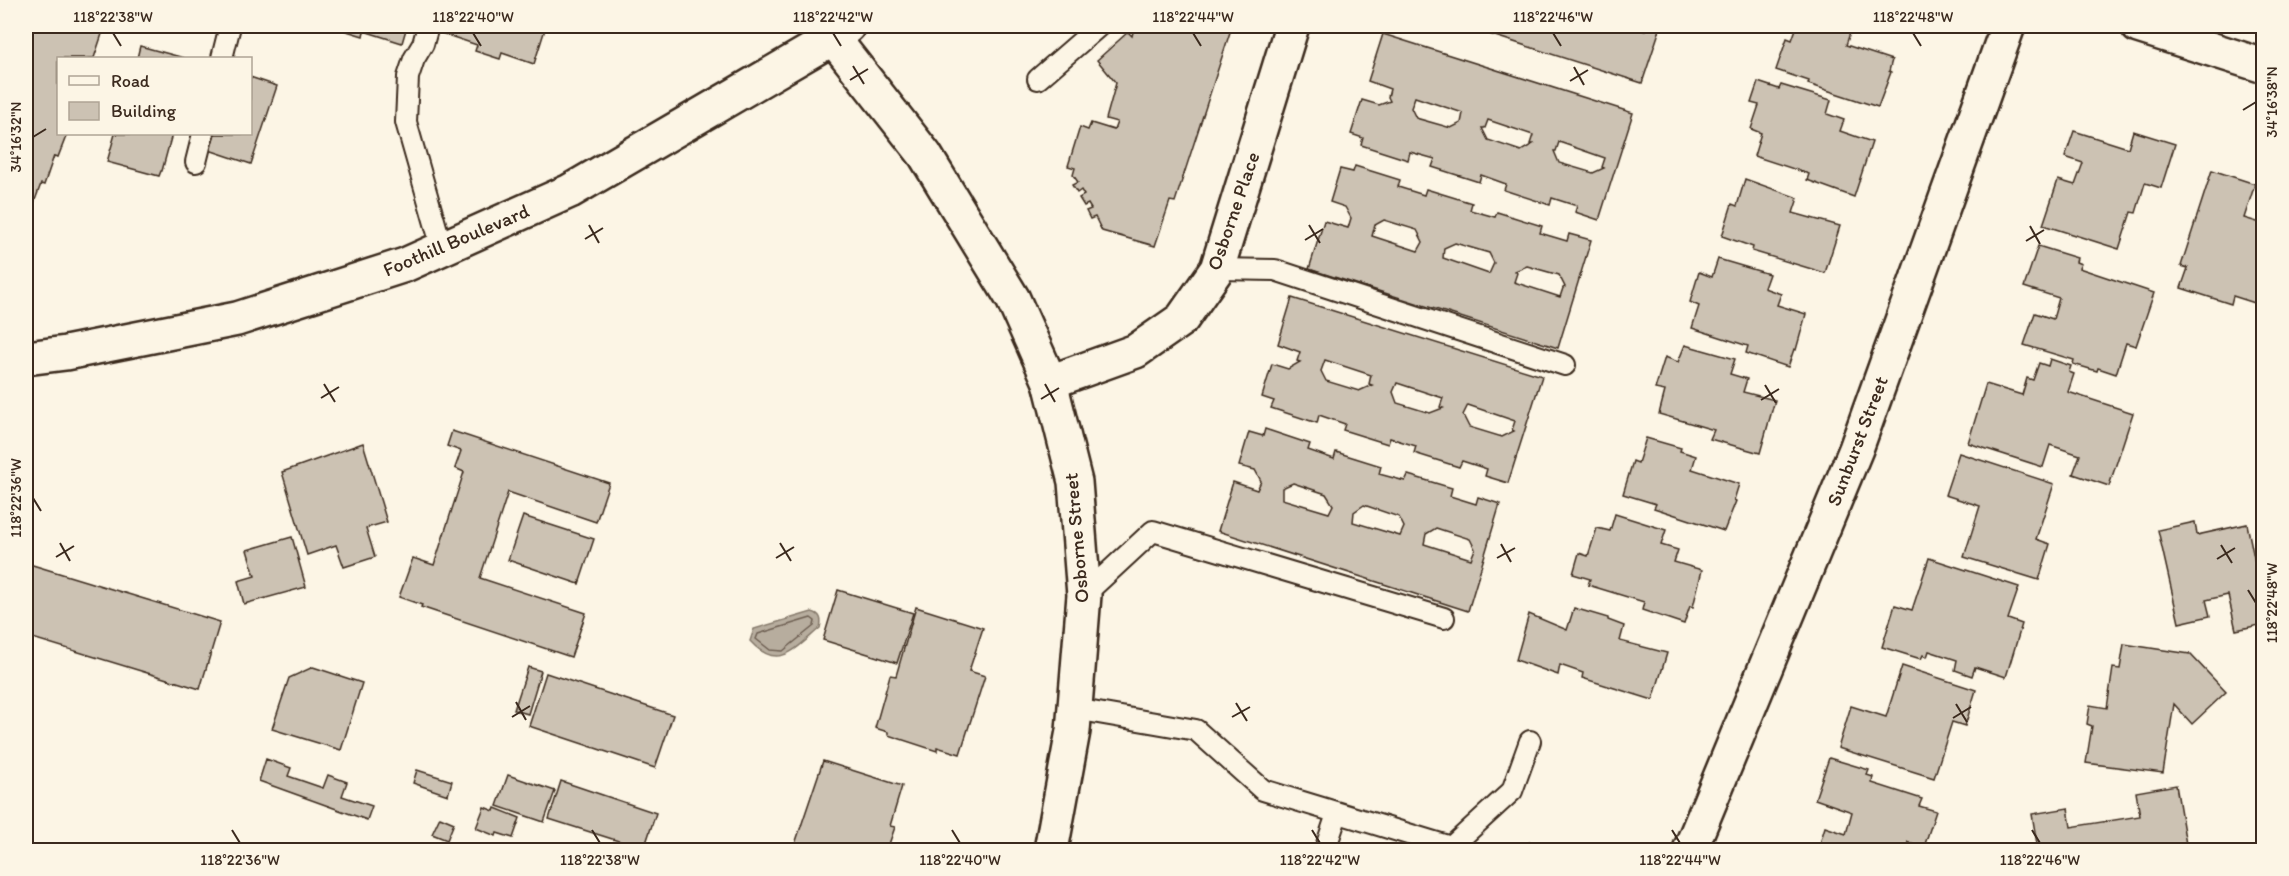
<svg xmlns="http://www.w3.org/2000/svg" width="2289" height="876" font-family="Itim,sans-serif">
<style>
.water{fill:#b7ad9e;stroke:#85796b;stroke-width:1.5}
.lines{fill:none;stroke-linecap:round;stroke-linejoin:round}
.shore{stroke:#6d5e51;stroke-width:1.5}
.building{fill:#ccc2b3;stroke:#3b2a1e;stroke-width:1.5;fill-rule:evenodd}
.lane-casing{stroke:#3b2a1e;stroke-width:24}
.street-casing{stroke:#3b2a1e;stroke-width:38}
.secondary-casing{stroke:#3b2a1e;stroke-width:38}
.primary-casing{stroke:#3b2a1e;stroke-width:38}
.lane{stroke:#fcf5e5;stroke-width:20}
.street{stroke:#fcf5e5;stroke-width:33}
.secondary{stroke:#fcf5e5;stroke-width:33}
.primary{stroke:#fcf5e5;stroke-width:33}
.ticks{fill:none;stroke:#3b2a1e;stroke-width:2}
.labels{text-anchor:middle;stroke-width:6;stroke-linejoin:round;paint-order:stroke}
.street-label{font-size:20px;fill:#3b2a1e;stroke:#fcf5e5}
.neatline{fill:none;stroke:#3b2a1e;stroke-width:2}
.ticks-label{font-size:15px;text-anchor:middle;fill:#3b2a1e}
</style>
<rect width="100%" height="100%" fill="#fcf5e5"/>
<filter id="ink" filterUnits="userSpaceOnUse"><feTurbulence type="fractalNoise" baseFrequency=".0167" numOctaves="2"/><feDisplacementMap in="SourceGraphic" scale="12" xChannelSelector="R" yChannelSelector="G"/><feConvolveMatrix kernelMatrix="1 2 1 2 8 2 1 2 1" color-interpolation-filters="sRGB"/></filter>
<g filter="url(#ink)">
<path class="water" d="M812,612C821,614 822,620 820,628C795,649 778,672 750,641L754,629Z"/>
<g class="lines">
<polygon class="shore" points="811,618 815,621 814,626 783,651 770,650 756,639 758,634"/>
</g>
<g class="building">
<polygon points="28,26 87,26 103,31 94,58 58,58 58,134 67,134 58,157 54,156 44,185 41,184 28,219 26,218 26,34"/>
<polygon points="338,26 407,26 402,43 364,31 363,36 337,28"/>
<polygon points="443,26 546,26 534,64 502,53 500,59 475,51 477,45 441,33"/>
<polygon points="1147,26 1232,26 1175,202 1170,201 1155,246 1102,231 1095,217 1090,219 1086,211 1091,209 1088,204 1084,206 1079,198 1084,195 1081,190 1077,193 1072,185 1078,182 1073,175 1075,168 1068,166 1080,127 1088,130 1091,123 1114,130 1117,122 1106,119 1116,83 1097,60 1128,32 1132,36 1134,28 1145,30"/>
<polygon points="1464,26 1629,26 1645,31 1646,26 1661,26 1642,83"/>
<polygon points="1797,26 1834,26 1834,27 1850,33 1846,45 1892,60 1889,71 1891,72 1878,107 1808,84 1809,81 1776,70 1787,38 1792,40"/>
<path d="M1383,34L1633,113L1599,220L1575,212L1577,206L1552,198L1550,205L1504,190L1506,184L1481,175L1479,182L1432,167L1435,159L1410,152L1408,160L1361,145L1363,138L1351,134L1362,100L1379,105L1390,101L1388,97L1390,89L1368,81ZM1415,97L1463,113L1461,123L1451,128L1416,118L1411,108ZM1488,120L1533,135L1530,144H1533L1521,151L1488,140L1482,128H1485ZM1559,142L1605,158L1602,167L1604,168L1593,173L1559,163L1554,151H1556Z"/>
<polygon points="140,46 184,58 137,58"/>
<polygon points="250,77 277,86 251,164 209,150 215,134 250,134"/>
<polygon points="1758,82 1779,89 1781,85 1831,100 1827,114 1844,120 1840,131 1872,142 1854,197 1807,180 1809,174 1754,156 1761,133 1751,129 1759,105 1751,103"/>
<polygon points="2074,131 2128,148 2133,131 2175,144 2161,188 2145,183 2136,213 2131,212 2119,249 2043,225 2058,180 2075,185 2083,163 2065,157"/>
<polygon points="115,134 172,134 162,171 161,171 159,176 107,162"/>
<path d="M1355,166L1400,180L1398,187L1424,195L1426,189L1472,203L1470,210L1495,217L1497,212L1542,226L1540,233L1567,241L1569,234L1591,240L1558,348L1309,269L1324,221L1348,228L1351,218L1345,207L1330,202L1340,169L1353,172ZM1384,220L1417,230L1423,242L1418,251L1372,236L1375,225ZM1455,243L1489,253L1494,263L1489,274L1443,258L1444,248ZM1527,266L1559,275L1565,287L1563,288L1560,297L1514,282L1517,273L1515,271Z"/>
<polygon points="2212,170 2255,184 2244,218 2264,224 2264,306 2233,296 2231,304 2181,288 2188,268 2181,266"/>
<polygon points="1745,179 1798,198 1793,213 1840,226 1825,273 1752,251 1753,247 1722,236 1732,204 1737,206"/>
<polygon points="2038,246 2077,258 2076,262 2081,264 2079,268 2154,293 2136,346 2126,343 2116,374 2098,368 2097,371 2073,364 2074,360 2024,345 2035,313 2053,319 2059,298 2024,287"/>
<polygon points="1718,259 1769,274 1764,288 1781,294 1777,305 1806,314 1796,350 1794,349 1788,367 1746,353 1748,346 1692,328 1699,306 1690,302 1699,272 1712,277"/>
<path d="M1292,298L1542,376L1508,483L1485,476L1487,469L1462,461L1459,467L1414,453L1416,446L1390,438L1388,444L1343,430L1345,424L1319,415L1317,423L1271,408L1274,401L1262,397L1272,364L1288,369L1300,362L1297,361L1300,352L1278,344ZM1325,360L1371,375L1369,384L1372,385L1359,391L1326,381L1321,371ZM1397,383L1443,398L1440,407L1443,408L1430,413L1397,403L1393,392ZM1468,405L1515,421L1512,430L1514,431L1502,437L1469,427L1463,415Z"/>
<polygon points="1685,345 1735,359 1730,374 1747,379 1743,392 1775,400 1760,453 1710,439 1714,430 1659,414 1665,391 1655,389 1665,357 1678,362"/>
<polygon points="2050,359 2071,366 2069,372 2074,374 2068,392 2133,413 2109,486 2073,474 2080,455 2050,445 2043,467 1968,443 1986,384 2022,395 2027,378 2033,380 2039,363 2048,366"/>
<path d="M1265,429L1310,444L1308,450L1334,459L1336,452L1381,466L1379,474L1405,481L1408,475L1452,488L1450,496L1476,504L1478,497L1500,504L1468,611L1218,531L1233,482L1257,490L1261,481L1255,470L1239,466L1249,432L1263,436ZM1293,483L1326,494L1333,505L1329,513L1282,499V488ZM1364,505L1399,517L1404,527L1400,536L1353,522L1354,512ZM1436,528L1470,539L1475,549L1471,559L1424,544L1426,534Z"/>
<polygon points="452,431 609,483 596,522 508,492 480,578 586,613 571,657 421,607 422,605 399,597 413,558 434,565 464,472 455,468 461,451 447,446"/>
<polygon points="1646,438 1681,448 1680,451 1696,456 1692,469 1739,484 1734,500 1736,501 1724,531 1654,508 1656,504 1623,494 1633,461 1638,463"/>
<polygon points="363,443 387,522 366,528 375,557 344,567 336,545 307,555 282,472"/>
<polygon points="1959,453 2054,484 2036,539 2050,544 2039,580 1964,557 1980,506 1945,495"/>
<polygon points="1615,514 1666,530 1661,545 1678,550 1674,562 1702,570 1693,607 1690,606 1684,624 1642,610 1644,602 1588,585 1590,579 1573,574 1579,553 1588,556 1597,528 1610,531"/>
<polygon points="523,516 594,539 579,584 508,560"/>
<polygon points="2195,522 2197,535 2247,524 2258,577 2262,576 2264,581 2264,624 2236,630 2228,595 2206,600 2210,616 2179,623 2158,530"/>
<polygon points="292,537 306,587 244,604 238,581 255,576 247,550"/>
<polygon points="1929,558 2019,587 2008,619 2022,624 2006,677 1975,667 1972,676 1955,670 1957,660 1929,651 1927,657 1923,655 1921,659 1882,647 1895,605 1912,610"/>
<polygon points="26,563 220,622 200,689 26,636"/>
<polygon points="838,590 913,613 897,663 823,640"/>
<polygon points="916,607 983,628 969,671 985,676 960,754 937,747 937,751 888,735 888,732 875,728 890,675 896,676"/>
<polygon points="1574,608 1608,618 1608,620 1624,626 1620,641 1667,653 1653,700 1582,678 1583,673 1560,665 1558,675 1516,660 1529,614 1567,630"/>
<polygon points="2124,644 2190,654 2226,692 2192,724 2174,704 2163,773 2086,763 2092,726 2087,724 2090,705 2107,708 2113,668 2120,669"/>
<polygon points="1902,666 1976,690 1965,726 1952,722 1934,778 1838,748 1851,706 1886,717"/>
<polygon points="313,667 362,683 341,750 272,729 289,678"/>
<polygon points="528,667 541,671 528,714 514,710"/>
<polygon points="546,673 673,715 655,768 529,726"/>
<polygon points="1829,758 1869,770 1867,775 1873,777 1872,783 1922,799 1919,806 1936,811 1924,847 1908,842 1907,846 1919,850 1818,850 1825,827 1846,834 1852,812 1815,799"/>
<polygon points="266,759 291,768 288,776 323,788 328,775 347,782 342,796 372,806 367,820 259,781"/>
<polygon points="823,761 902,786 890,826 895,827 887,850 793,850"/>
<polygon points="417,770 452,781 448,795 413,783"/>
<polygon points="508,775 555,791 544,822 497,806"/>
<polygon points="561,781 656,813 644,849 549,819"/>
<polygon points="2176,785 2187,850 2038,850 2032,814 2068,808 2071,827 2140,816 2136,792"/>
<polygon points="484,807 494,811 495,808 520,818 513,838 497,833 496,836 476,828"/>
<polygon points="440,817 454,823 447,840 432,834"/>
<polygon points="1530,842 1557,850 1527,850"/>
</g>
<g class="lines">
<g class="lane-casing">
<g id="lane">
<polyline points="428,26 423,44 414,59 408,77 406,122 442,248"/>
<polyline points="222,58 230,26"/>
<polyline points="1038,79 1099,26"/>
<polyline points="196,162 203,134"/>
<polyline points="1217,269 1275,270 1565,365"/>
<polyline points="1084,595 1153,531 1444,618"/>
<polyline points="1075,709 1196,730 1263,790 1451,847 1450,850"/>
<polyline points="1451,847 1512,791 1530,741"/>
<polyline points="1325,850 1337,814"/>
</g>
</g>
<g class="street-casing">
<g id="street">
<polyline points="2138,26 2264,66"/>
<polyline points="1050,382 1136,351 1182,319 1217,269 1292,26"/>
<polyline points="1690,850 1856,449 2008,26"/>
</g>
</g>
<g class="secondary-casing">
<polyline id="secondary" points="833,38 925,155 1013,299 1050,382 1075,482 1084,595 1073,731 1051,850"/>
</g>
<g class="primary-casing">
<polyline id="primary" points="26,358 66,353 237,319 405,265 570,191 833,38 848,26"/>
</g>
<use href="#lane" class="lane"/>
<use href="#street" class="street"/>
<use href="#secondary" class="secondary"/>
<use href="#primary" class="primary"/>
</g>
</g>
<path class="ticks" d="M113,33L121,46M473,33L481,46M833,33L841,46M1193,33L1201,46M1553,33L1561,46M1913,33L1921,46M853,66L864,84M1574,67L1584,85M850,80L868,69M1570,81L1588,70M2243,110L2256,102M33,137L46,129M589,225L599,243M1309,225L1320,243M2030,226L2040,244M585,239L603,228M1305,240L1323,229M2026,241L2044,230M324,384L335,402M1045,384L1055,402M1765,385L1776,403M321,398L339,387M1041,399L1059,388M1761,400L1779,389M33,498L41,511M60,543L70,561M780,543L791,561M1501,544L1511,562M2221,545L2232,563M56,557L74,546M776,558L794,547M1497,558L1515,548M2217,559L2235,548M2248,590L2256,603M516,702L526,720M1236,703L1247,721M1956,704L1967,722M512,717L530,706M1232,717L1250,707M1953,718L1971,707M232,830L240,843M592,830L600,843M952,830L960,843M1312,830L1320,843M1672,830L1680,843M2032,830L2040,843"/>
<g class="labels">
<g class="street-label">
<text transform="translate(1233 211) rotate(-71)" y="7">Osborne Place</text>
<text transform="translate(456 240) rotate(-23)" y="7">Foothill Boulevard</text>
<text transform="translate(1857 441) rotate(-69)" y="7">Sunburst Street</text>
<text transform="translate(1076 538) rotate(-95)" y="7">Osborne Street</text>
</g>
</g>
<rect width="2289" height="876" fill="none" stroke="#fcf5e5" stroke-width="66"/>
<rect x="57" y="57" width="195" height="78" fill="#fcf5e5" stroke="#afa495" stroke-width="1.5"/>
<rect x="69" y="76" width="30" height="9" fill="#fcf5e5" stroke="#afa495" stroke-width="1.5"/>
<text x="111" y="87" font-size="18" fill="#3b2a1e">Road</text>
<rect x="69" y="102" width="30" height="18" fill="#ccc2b3" stroke="#afa495" stroke-width="1.5"/>
<text x="111" y="117" font-size="18" fill="#3b2a1e">Building</text>
<rect x="33" y="33" width="2223" height="810" class="neatline"/>
<g class="ticks-label">
<text x="113" y="22">118°22'38"W</text>
<text x="473" y="22">118°22'40"W</text>
<text x="833" y="22">118°22'42"W</text>
<text x="1193" y="22">118°22'44"W</text>
<text x="1553" y="22">118°22'46"W</text>
<text x="1913" y="22">118°22'48"W</text>
<text transform="translate(2272 102) rotate(-90)" y="5">34°16'38"N</text>
<text transform="translate(16 137) rotate(-90)" y="5">34°16'32"N</text>
<text transform="translate(16 498) rotate(-90)" y="5">118°22'36"W</text>
<text transform="translate(2272 603) rotate(-90)" y="5">118°22'48"W</text>
<text x="240" y="865">118°22'36"W</text>
<text x="600" y="865">118°22'38"W</text>
<text x="960" y="865">118°22'40"W</text>
<text x="1320" y="865">118°22'42"W</text>
<text x="1680" y="865">118°22'44"W</text>
<text x="2040" y="865">118°22'46"W</text>
</g>
</svg>
